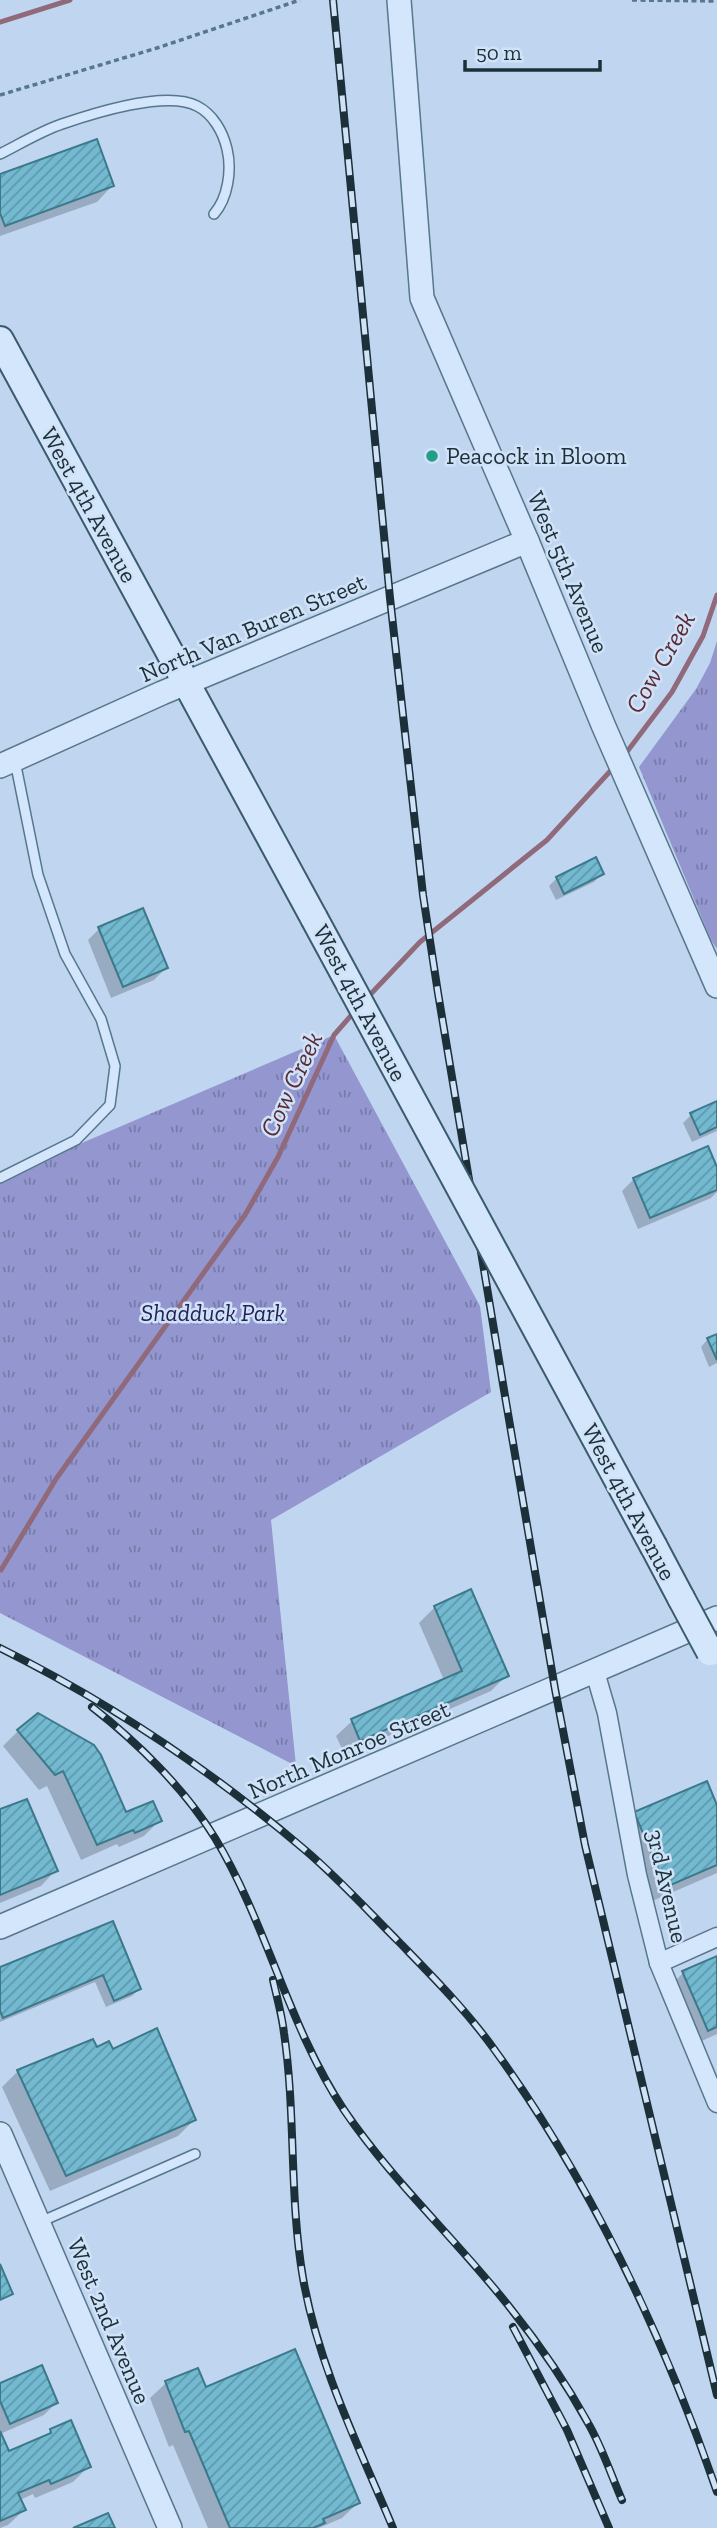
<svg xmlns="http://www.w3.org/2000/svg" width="717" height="2528" font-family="'Zilla Slab',serif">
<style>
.park{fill:url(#park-tufts)}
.shadow{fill:#0003}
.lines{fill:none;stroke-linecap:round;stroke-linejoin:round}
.stream{stroke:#90697a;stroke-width:5}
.building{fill:url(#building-hatch);stroke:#3b798b;stroke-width:2}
.service-casing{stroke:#57778a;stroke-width:12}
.minor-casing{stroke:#57778a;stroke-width:21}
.tertiary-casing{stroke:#57778a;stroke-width:26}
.secondary-casing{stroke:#3a5b6c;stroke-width:30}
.path{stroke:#57778a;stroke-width:3.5;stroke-dasharray:5 3.5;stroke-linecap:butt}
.service{stroke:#d3e6fb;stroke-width:9}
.minor{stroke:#d3e6fb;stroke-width:18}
.tertiary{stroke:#d3e6fb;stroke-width:23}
.secondary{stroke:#d3e6fb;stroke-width:26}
.rail-casing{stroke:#1c3039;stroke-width:8}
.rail{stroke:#d0e2f7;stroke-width:5;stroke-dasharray:16;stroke-linecap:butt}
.secondary-bridge-casing{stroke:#3a5b6c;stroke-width:30;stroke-linecap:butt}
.secondary-bridge{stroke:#d3e6fb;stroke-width:26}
.poi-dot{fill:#239d87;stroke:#d0e2f7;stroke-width:2.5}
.labels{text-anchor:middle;stroke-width:5;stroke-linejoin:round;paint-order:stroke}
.poi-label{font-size:24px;fill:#1c3039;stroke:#d0e2f7;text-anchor:start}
.street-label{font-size:24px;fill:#1c3039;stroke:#d0e2f7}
.park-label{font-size:24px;font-style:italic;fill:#262156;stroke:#d0e2f7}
.water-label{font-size:26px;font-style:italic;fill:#5a2a35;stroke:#d0e2f7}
</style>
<defs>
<pattern id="park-tufts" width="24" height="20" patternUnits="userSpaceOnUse" patternTransform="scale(1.75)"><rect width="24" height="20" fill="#9396cf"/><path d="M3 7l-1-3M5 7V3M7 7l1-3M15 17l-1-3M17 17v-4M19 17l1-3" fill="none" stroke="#777ba9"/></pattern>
<pattern id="building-hatch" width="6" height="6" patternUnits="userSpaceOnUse" patternTransform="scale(1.75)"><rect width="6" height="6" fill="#73bad1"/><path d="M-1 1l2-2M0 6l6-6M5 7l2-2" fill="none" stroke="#5e98ab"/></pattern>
</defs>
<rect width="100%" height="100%" fill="#c0d6f0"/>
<g class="park">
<polygon points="717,641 717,949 711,940 639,767 696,689 710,663"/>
<polygon points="334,1035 480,1306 491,1392 271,1520 296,1766 0,1613 0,1178"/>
</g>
<g class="shadow">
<polygon points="0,176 112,186 97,202 0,236"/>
<polygon points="602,874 594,882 556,900 549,886 557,878"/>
<polygon points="99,929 166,968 154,980 111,998 88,940"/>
<polygon points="717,1103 717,1131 692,1142 683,1123 691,1115"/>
<polygon points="717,1171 717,1192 711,1198 638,1229 622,1191 634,1179"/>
<polygon points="717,1336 717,1363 709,1367 701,1347 708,1339"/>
<polygon points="435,1607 507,1675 491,1691 345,1755 336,1736 352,1721 444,1680 419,1623"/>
<polygon points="18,1731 125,1814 160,1820 144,1836 119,1847 117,1844 81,1860 47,1786 39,1790 3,1746"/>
<polygon points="706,1783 717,1809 717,1873 650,1902 619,1830 635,1814"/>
<polygon points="0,1811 56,1870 41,1886 0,1903"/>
<polygon points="112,1924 139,1989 132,1996 106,2007 95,1982 0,2022 0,1969"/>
<polygon points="717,1957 717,2034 693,2045 668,1988 683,1973"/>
<polygon points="96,2049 112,2051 194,2120 178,2136 50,2191 2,2087 18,2071"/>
<polygon points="166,2383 205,2389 358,2503 342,2518 319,2528 208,2528 173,2445 169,2447 150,2398"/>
<polygon points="0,2385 56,2403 44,2415 0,2434"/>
<polygon points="51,2431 89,2466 73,2482 35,2498 33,2494 20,2500 24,2510 8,2525 0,2528 0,2436 8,2454 43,2439"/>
</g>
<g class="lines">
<g class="stream">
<polyline points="0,22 70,0"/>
<polyline points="623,757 672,692 703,636 717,595"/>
<polyline points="366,999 420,942 547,840 614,767"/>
<polyline points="1,1570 56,1479 245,1215 278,1157 334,1035 355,1011"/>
</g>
</g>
<g class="building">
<polygon points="97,139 114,186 5,226 0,213 0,174"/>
<polygon points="596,857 604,874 564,894 556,877"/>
<polygon points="143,908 168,968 123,987 98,927"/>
<polygon points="717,1101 717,1127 700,1135 690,1113"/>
<polygon points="708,1146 717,1167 717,1190 650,1218 633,1178"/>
<polygon points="717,1334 717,1360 707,1338"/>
<polygon points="471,1589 509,1676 360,1741 351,1719 462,1671 434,1606"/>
<polygon points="38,1713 94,1745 101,1755 126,1812 153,1801 162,1821 135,1833 133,1830 97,1845 63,1771 55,1775 17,1730"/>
<polygon points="707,1781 717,1805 717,1865 666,1887 634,1812"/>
<polygon points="27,1799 58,1871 0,1895 0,1809"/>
<polygon points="113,1921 141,1989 114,2001 103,1975 3,2018 0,2011 0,1967"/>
<polygon points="717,1956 717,2027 708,2031 682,1971"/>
<polygon points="157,2028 196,2120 66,2176 17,2070 93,2039 97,2047 109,2041 113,2049"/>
<polygon points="0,2264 13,2294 0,2300"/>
<polygon points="295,2349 360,2503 323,2519 325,2523 313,2528 230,2528 189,2431 185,2432 165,2381 198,2368 206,2387"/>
<polygon points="42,2365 58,2403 10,2424 0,2401 0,2383"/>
<polygon points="71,2420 91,2467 51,2484 49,2480 18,2493 26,2510 0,2521 0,2431 9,2451 51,2433 50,2429"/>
<polygon points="108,2513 115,2528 73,2528"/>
</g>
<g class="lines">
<g class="service-casing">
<g id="service">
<path d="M0,154C20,144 41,131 62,124C94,113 167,90 197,106C213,114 223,132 227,149C232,170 228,198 214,214"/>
<polyline points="0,1178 76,1140 110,1105 115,1066 101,1019 65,954 38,875 15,761"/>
<polyline points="40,2222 195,2154"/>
</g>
</g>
<g class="minor-casing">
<g id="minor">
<polyline points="595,1672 607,1713 637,1875 659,1963 717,2103"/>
<polyline points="659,1963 717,1937"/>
</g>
</g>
<g class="tertiary-casing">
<g id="tertiary">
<polyline points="399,0 422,298 527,541 604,727 717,986"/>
<polyline points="0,766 162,693 527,541"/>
<polyline points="0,1927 717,1618"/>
<polyline points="0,2134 170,2528"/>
</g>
</g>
<g class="secondary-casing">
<g id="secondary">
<polyline points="0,340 314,918"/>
<polyline points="654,1547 681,1598"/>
</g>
</g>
<g class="path">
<polyline points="632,0 717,1"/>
<polyline points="0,95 157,48 300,0"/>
</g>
<use href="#service" class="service"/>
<use href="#minor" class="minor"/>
<use href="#tertiary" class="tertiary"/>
<use href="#secondary" class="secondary"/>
<g class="rail-casing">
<g id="rail">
<polyline points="333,0 390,598 423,895 438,993 504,1390 555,1689 585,1845 717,2395"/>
<path d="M0,1648C109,1702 212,1771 305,1850C338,1878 368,1911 399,1942C432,1976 466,2010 494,2049C592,2184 663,2335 717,2492"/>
<path d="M92,1707C137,1742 185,1789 215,1838C267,1924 288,2026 344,2110C393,2182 458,2241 511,2309C539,2344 566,2383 588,2423C602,2447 611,2475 622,2500"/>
<path d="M273,1980C277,1998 282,2015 284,2033C296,2114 289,2197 303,2278C318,2365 359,2447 393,2528"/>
<polyline points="513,2327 567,2430 609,2528"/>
</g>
</g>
<use href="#rail" class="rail"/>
<g class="secondary-bridge-casing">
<g id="secondary-bridge">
<polyline points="314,918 654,1547"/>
<polyline points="681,1598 710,1652"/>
</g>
</g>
<use href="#secondary-bridge" class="secondary-bridge"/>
</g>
<circle class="poi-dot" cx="432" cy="456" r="7"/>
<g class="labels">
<g class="poi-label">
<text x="446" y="464">Peacock in Bloom</text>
</g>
<g class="street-label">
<text transform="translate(89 505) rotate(61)" y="8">West 4th Avenue</text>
<text transform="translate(568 572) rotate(67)" y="8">West 5th Avenue</text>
<text transform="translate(253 628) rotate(-23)" y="8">North Van Buren Street</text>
<text transform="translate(360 1003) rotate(62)" y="8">West 4th Avenue</text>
<text transform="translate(629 1502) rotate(62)" y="8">West 4th Avenue</text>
<text transform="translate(349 1750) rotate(-23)" y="8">North Monroe Street</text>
<text transform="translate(667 1886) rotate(77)" y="8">3rd Avenue</text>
<text transform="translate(109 2321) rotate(67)" y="8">West 2nd Avenue</text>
</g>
<g class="park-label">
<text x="213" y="1321">Shadduck Park</text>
</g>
<g class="water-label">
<text transform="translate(660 662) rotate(-60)" y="9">Cow Creek</text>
<text transform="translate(291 1084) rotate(-65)" y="9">Cow Creek</text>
</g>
</g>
<path d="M465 60v10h135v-10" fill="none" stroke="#1c3039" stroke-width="3.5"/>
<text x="476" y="60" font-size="21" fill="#1c3039" stroke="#d0e2f7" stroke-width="5" paint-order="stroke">50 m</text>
</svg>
